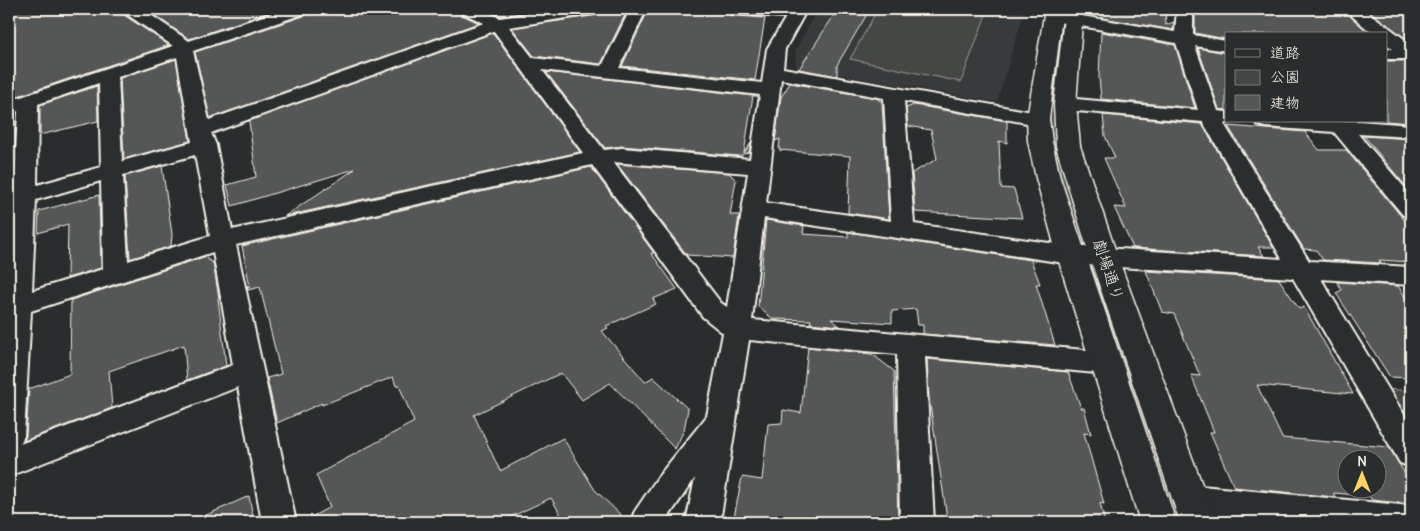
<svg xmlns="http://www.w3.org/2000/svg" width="1420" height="531" font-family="Delius,'Klee One',sans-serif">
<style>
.built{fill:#373a3a}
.green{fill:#444645;stroke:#9c9c96}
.building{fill:#555756;stroke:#f4f1e8;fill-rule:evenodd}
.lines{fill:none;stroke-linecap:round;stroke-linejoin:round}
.minor-casing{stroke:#f4f1e8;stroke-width:4}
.tertiary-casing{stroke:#f4f1e8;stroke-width:3}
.minor{fill:#2a2d2e;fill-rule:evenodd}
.tertiary{fill:#2a2d2e;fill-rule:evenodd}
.labels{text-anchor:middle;stroke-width:4;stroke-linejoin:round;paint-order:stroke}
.street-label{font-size:16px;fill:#f4f1e8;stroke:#2a2d2e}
</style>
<rect width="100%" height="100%" fill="#2a2d2e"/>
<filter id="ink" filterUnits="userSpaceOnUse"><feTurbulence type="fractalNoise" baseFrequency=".02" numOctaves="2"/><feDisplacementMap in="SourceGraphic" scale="10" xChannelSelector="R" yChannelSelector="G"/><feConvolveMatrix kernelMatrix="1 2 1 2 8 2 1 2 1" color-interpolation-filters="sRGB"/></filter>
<g filter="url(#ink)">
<polygon class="built" points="818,9 1025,9 997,102 796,67 795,51"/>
<g class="green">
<polygon points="878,9 988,9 961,82 850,59"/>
<polygon points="1058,33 1063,33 1055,96 1055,113 1080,222 1074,222 1053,145 1050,113 1050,94"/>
<polygon points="1099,296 1105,297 1181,522 1174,522"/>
<polygon points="1386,389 1411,391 1411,429"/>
</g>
<g class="building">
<polygon points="9,9 44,9 49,13 63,9 121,9 124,15 169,45 9,99"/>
<polygon points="145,9 279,9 189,39"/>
<polygon points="310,9 459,9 462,15 479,23 210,118 195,52 307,15"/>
<polygon points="485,9 551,9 500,16"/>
<polygon points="602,9 626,13 601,64 534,56 512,28 598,15"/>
<polygon points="646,9 699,9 727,11 730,15 736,16 765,18 755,80 622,66 647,13"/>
<polygon points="838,9 870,9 837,65 837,76 799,69"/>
<polygon points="1103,9 1165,9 1166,25 1174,22 1173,30 1102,18"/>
<polygon points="1318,9 1342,9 1370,34 1226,34 1226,39 1195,33 1195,12 1197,11"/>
<polygon points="1367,9 1411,9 1411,42"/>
<polygon points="1101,32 1175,45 1195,108 1101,99 1099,77"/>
<polygon points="493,33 580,152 285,216 355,169 232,206 227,185 256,177 249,121"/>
<polygon points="1198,48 1226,53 1226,110 1219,109"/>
<polygon points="176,59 190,141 124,159 120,78"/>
<polygon points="1386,61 1411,61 1411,123 1386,121"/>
<polygon points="546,72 753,96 744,153 751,143 749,152 739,156 622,146 605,148"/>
<polygon points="790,83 876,98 882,102 889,219 848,213 850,156 779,150 780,139 775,141 781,97"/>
<polygon points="97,86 98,121 40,135 40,105"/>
<polygon points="914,105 1007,121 1007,143 999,141 1001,188 1014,189 1022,218 915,212 912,173 937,159 931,130 908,126 906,108"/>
<polygon points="16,113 15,140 9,142 9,115"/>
<polygon points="1103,115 1202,124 1273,247 1258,247 1264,256 1133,248 1114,207 1126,208 1104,158 1115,158 1105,136"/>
<polygon points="1228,126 1305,132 1319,150 1346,150 1411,228 1411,262 1379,260 1381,263 1323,260 1316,250 1304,249"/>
<polygon points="1364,136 1411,139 1411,190 1409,190"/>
<polygon points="617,164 729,173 736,180 730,215 739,215 733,258 687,255"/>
<polygon points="162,166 172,234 171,246 130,259 125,176"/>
<polygon points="591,167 654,253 651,253 677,289 653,299 656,304 606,326 608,328 602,331 645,382 653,377 688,409 684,430 675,449 610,383 582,400 561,373 474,415 500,471 563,438 595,490 628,522 565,522 551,498 500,522 302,522 330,507 316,475 414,422 399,385 396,386 393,377 322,405 322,403 277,423 267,378 281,374 260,287 248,290 247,285 250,287 242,246"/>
<polygon points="99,195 101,268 67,278 68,224 38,233 39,211"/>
<polygon points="766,220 804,226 803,234 848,237 848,232 1031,260 1040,284 1036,284 1055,345 923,334 923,325 918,325 916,309 892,311 892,323 831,319 840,326 810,323 811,320 773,319 758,307"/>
<polygon points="204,257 213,263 219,298 218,298 226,366 187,380 184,345 109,371 112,408 24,441 26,436 29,389 70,374 71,300"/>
<path d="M1146,271L1279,279L1299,309L1304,307L1353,394L1257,385L1282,438L1389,447L1411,484V504L1372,500L1369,496L1334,493V497L1234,487L1210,432H1214L1191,375L1200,376L1174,314L1162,312ZM1348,458H1378V488H1348Z"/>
<polygon points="1337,282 1398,286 1411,305 1411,378 1390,377 1336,293 1342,290"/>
<polygon points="808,347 872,354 894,371 898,522 733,522 742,477 762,480 768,424 782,423 783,410 801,413"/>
<polygon points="927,359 1068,372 1081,408 1084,408 1091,434 1084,433 1104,504 1100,503 1105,522 1008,522 947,518 929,398"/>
<polygon points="249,496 254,522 191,522"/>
</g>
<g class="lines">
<g class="minor-casing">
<g id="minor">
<path d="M123,9H142L189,41L284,9H308L306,13L193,51L209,120L484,23L463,13L461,9H481L500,18L562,9H600L598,13L592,14L509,27L533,58L602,66L629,12L628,9H644L645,12L619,68L762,83L767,49L786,17L736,14L730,13L728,9H807L785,49L783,68L1038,113L1045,115L1048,119L1045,123L1038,125L904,101L914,224L1071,246L1282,259L1203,122L1065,110L1058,108L1055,104L1058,100L1065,98L1198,110L1176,43L1053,21L1047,20L1045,16L1047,12L1053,11L1175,32L1177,9H1193V35L1226,41V51L1195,46L1218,111L1226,112V121H1232L1224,124L1309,261L1411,267V285L1321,279L1411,426V467L1400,463L1293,278L1071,264L764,218L752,320L1107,352L1117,355L1121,363L1117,371L1107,374L925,357L934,522H900L897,354L749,340L720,522H686L695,478L665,522H630L635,511L658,477L707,416L723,333L703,317L592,165L236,245L296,522H262L238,387L9,476V255L13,206L9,207V193L14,191L18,111L9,113V101L173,46L125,13ZM494,31L583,153L232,230L216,145L211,133ZM177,57L192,142L122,161L118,77ZM542,70L760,95L750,159L622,148L604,150ZM781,79L884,98L891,221L766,203ZM99,83L101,167L37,185L38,104ZM195,155L210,236L128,261L123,175ZM613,162L748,173L727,307L721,303ZM101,181L103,269L32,291L36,200ZM213,252L233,365L20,444L24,436L31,311Z"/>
<rect x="1386" y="49" width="25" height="10"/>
<polygon points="1255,121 1359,121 1411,125 1411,137 1358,134 1411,195 1411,218 1403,215 1334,132 1265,127 1258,125"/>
<polygon points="1190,485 1411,506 1411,522 1261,522 1190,515 1178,511 1174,500 1178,489"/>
</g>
</g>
<g class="tertiary-casing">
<g id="tertiary">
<polygon points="1045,9 1063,9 1049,119 1052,141 1060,178 1176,522 1140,522 1057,255 1036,178 1028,141 1027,119"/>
<polygon points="1065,9 1083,9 1076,104 1080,146 1118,258 1216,522 1180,522 1090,258 1056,146 1054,104"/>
<polygon points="1344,9 1364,9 1411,44 1411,59 1404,57 1386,44 1386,34 1373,34"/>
</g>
</g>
<use href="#minor" class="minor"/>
<use href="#tertiary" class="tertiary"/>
</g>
</g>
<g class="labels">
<g class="street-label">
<text transform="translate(1109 270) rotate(71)" y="6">劇場通り</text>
</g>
</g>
<rect width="1420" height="531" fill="none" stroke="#2a2d2e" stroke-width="30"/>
<rect x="15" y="15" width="1390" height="501" fill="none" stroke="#f4f1e8" stroke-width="2" filter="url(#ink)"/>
<rect x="1225" y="32" width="162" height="90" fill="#2a2d2e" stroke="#7b7b78"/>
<rect x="1235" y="49" width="25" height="8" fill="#2a2d2e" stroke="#7b7b78"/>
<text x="1270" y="58" font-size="15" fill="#f4f1e8">道路</text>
<rect x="1235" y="70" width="25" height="15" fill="#444645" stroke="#7b7b78"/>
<text x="1270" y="82" font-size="15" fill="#f4f1e8">公園</text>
<rect x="1235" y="95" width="25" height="15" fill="#555756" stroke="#7b7b78"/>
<text x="1270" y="108" font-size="15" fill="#f4f1e8">建物</text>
<g transform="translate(1362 474)"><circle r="24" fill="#2a2d2e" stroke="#7b7b78"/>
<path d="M0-4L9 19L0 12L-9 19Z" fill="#ffd166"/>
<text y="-8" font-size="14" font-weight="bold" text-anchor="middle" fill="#f4f1e8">N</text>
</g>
</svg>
